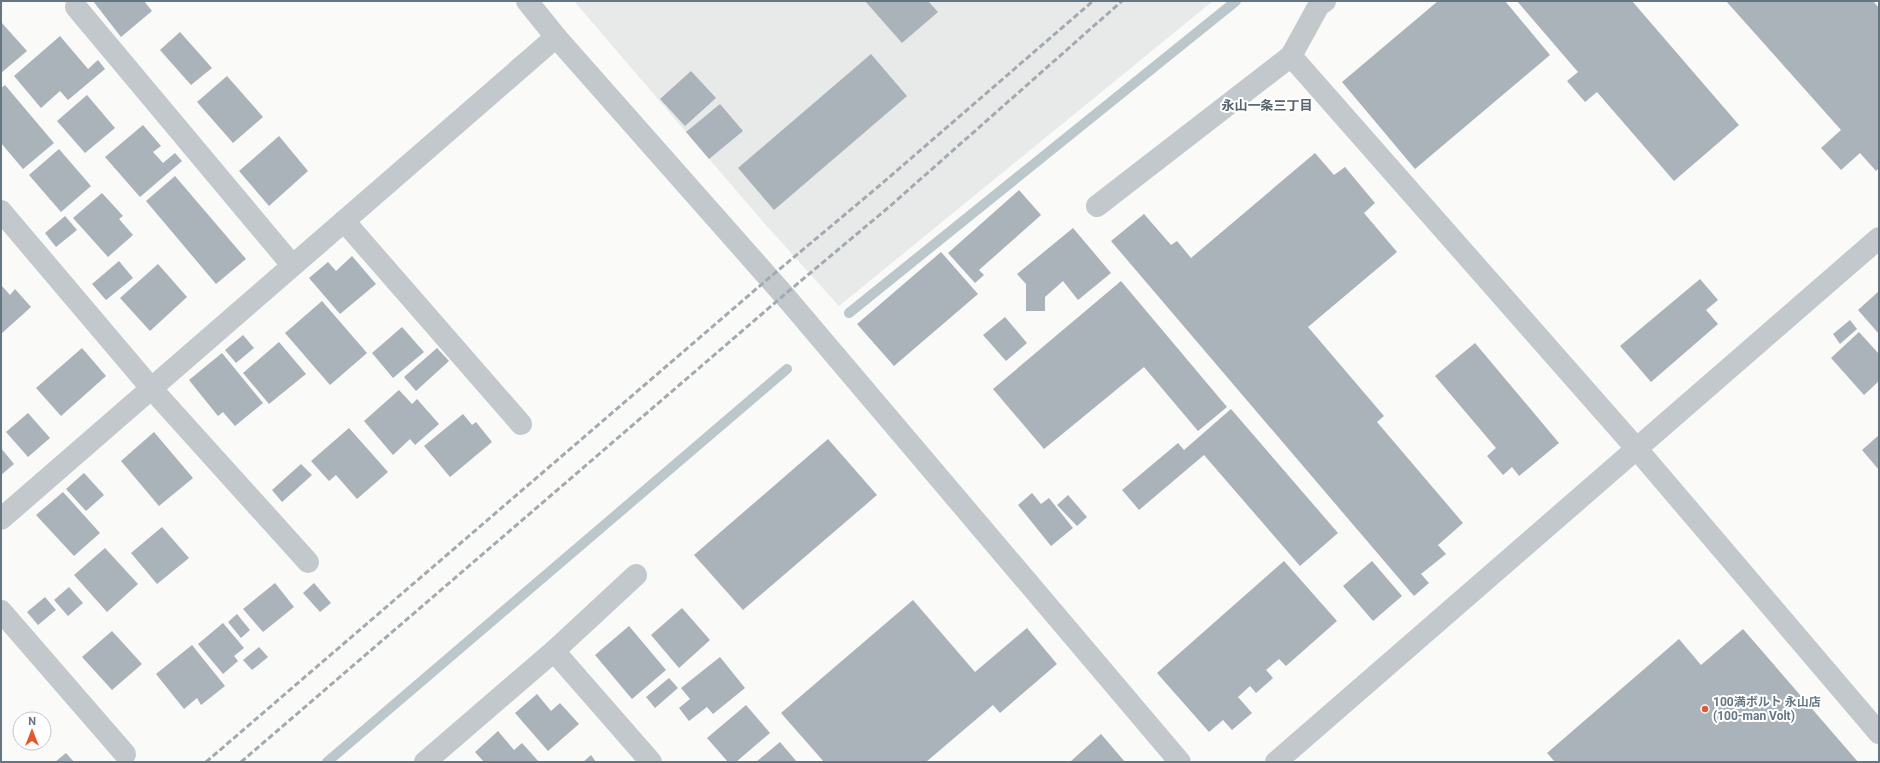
<svg xmlns="http://www.w3.org/2000/svg" width="1880" height="763" font-family="Roboto,'Noto Sans JP',sans-serif">
<style>
.built{fill:#e8e9e9}
.lines{fill:none;stroke-linecap:round;stroke-linejoin:round}
.stream{stroke:#bbc7cb;stroke-width:10}
.building{fill:#aab3b9}
.minor{stroke:#c3c8cc;stroke-width:22}
.rail{stroke:#a2aab0;stroke-width:3;stroke-dasharray:6 3;stroke-linecap:butt}
.poi-dot{fill:#e4572e;stroke:#fff;stroke-width:1.5}
.labels{text-anchor:middle;stroke-width:4;stroke-linejoin:round;paint-order:stroke}
.poi-label{font-size:12px;font-weight:bold;fill:#657683;stroke:#fff;text-anchor:start}
.neighbourhood-label{font-size:13px;font-weight:bold;fill:#57646e;stroke:#fff}
</style>
<rect width="100%" height="100%" fill="#fafaf8"/>
<polygon class="built" points="574,1 1213,1 839,306 764,223"/>
<g class="lines">
<g class="stream">
<polyline points="849,313 1236,1"/>
<polyline points="327,762 787,369"/>
</g>
</g>
<g class="building">
<polygon points="93,1 144,1 152,11 121,37"/>
<polygon points="865,1 928,1 938,12 902,43"/>
<polygon points="1438,1 1505,1 1550,55 1415,169 1342,82"/>
<polygon points="1517,1 1632,1 1739,125 1674,181 1597,92 1585,102 1567,81 1578,72"/>
<polygon points="1726,1 1873,1 1879,8 1879,168 1876,171 1860,153 1841,170 1821,148 1841,130"/>
<polygon points="1,22 27,51 1,73"/>
<polygon points="180,32 212,68 191,85 160,50"/>
<polygon points="60,36 88,69 98,60 105,69 68,100 60,91 41,108 14,76"/>
<polygon points="871,54 907,96 774,210 738,168"/>
<polygon points="691,71 716,98 685,126 660,99"/>
<polygon points="227,76 263,117 233,143 197,102"/>
<polygon points="5,85 54,143 23,169 1,143 1,88"/>
<polygon points="87,95 115,128 85,153 57,121"/>
<polygon points="720,104 743,131 709,159 686,132"/>
<polygon points="143,125 161,146 153,152 163,163 175,153 182,161 140,197 105,157"/>
<polygon points="279,136 308,171 269,206 239,171"/>
<polygon points="59,149 91,186 61,212 29,175"/>
<polygon points="1315,153 1334,175 1345,167 1375,203 1364,213 1397,252 1308,327 1384,416 1377,422 1463,523 1438,545 1446,554 1421,574 1429,583 1414,596 1111,241 1144,214 1171,245 1177,241 1191,258"/>
<polygon points="175,176 246,259 216,284 146,201"/>
<polygon points="1019,190 1041,215 979,270 984,275 975,283 948,253"/>
<polygon points="102,193 123,216 119,219 133,235 108,257 73,218"/>
<polygon points="65,216 77,230 56,247 45,233"/>
<polygon points="1073,228 1111,273 1078,300 1063,281 1045,297 1045,311 1026,311 1026,284 1017,274"/>
<polygon points="941,252 978,294 894,366 857,324"/>
<polygon points="352,256 376,284 340,314 309,278 328,262 336,271"/>
<polygon points="119,261 133,278 106,300 92,284"/>
<polygon points="158,264 187,297 150,331 120,298"/>
<polygon points="1700,279 1718,300 1706,310 1718,324 1651,382 1620,346"/>
<polygon points="1121,281 1227,407 1198,431 1144,367 1044,449 993,389"/>
<polygon points="1,285 10,295 15,289 31,307 1,334"/>
<polygon points="1879,291 1879,334 1858,310"/>
<polygon points="322,301 367,353 330,385 285,333"/>
<polygon points="1005,317 1027,343 1006,361 983,335"/>
<polygon points="1850,320 1857,329 1840,344 1833,334"/>
<polygon points="402,327 424,352 393,378 372,353"/>
<polygon points="1859,332 1879,354 1879,381 1864,395 1831,358"/>
<polygon points="243,335 254,348 236,363 225,350"/>
<polygon points="279,342 306,374 269,404 243,373"/>
<polygon points="1475,343 1559,443 1519,476 1512,467 1503,475 1487,456 1496,448 1435,376"/>
<polygon points="82,348 106,376 61,416 36,388"/>
<polygon points="437,348 449,361 416,391 404,377"/>
<polygon points="222,353 263,403 235,426 223,412 218,416 189,380"/>
<polygon points="399,390 412,404 417,399 439,424 415,445 410,439 393,455 364,421"/>
<polygon points="1231,409 1338,533 1300,566 1204,455 1139,510 1122,490 1178,443 1184,450"/>
<polygon points="28,413 50,438 28,457 6,432"/>
<polygon points="463,414 472,425 476,422 492,442 450,477 424,446"/>
<polygon points="349,428 388,472 357,499 336,475 329,481 311,461"/>
<polygon points="154,432 193,478 159,506 121,461"/>
<polygon points="1879,435 1879,470 1862,450"/>
<polygon points="828,439 877,495 743,610 694,555"/>
<polygon points="1,448 14,464 1,475"/>
<polygon points="301,464 312,475 282,502 272,490"/>
<polygon points="84,473 104,495 86,511 66,489"/>
<polygon points="63,492 100,533 74,556 36,515"/>
<polygon points="1032,493 1041,504 1049,498 1073,528 1051,546 1018,505"/>
<polygon points="1068,495 1087,517 1077,526 1057,505"/>
<polygon points="162,527 189,558 157,584 131,553"/>
<polygon points="105,548 138,584 107,612 74,575"/>
<polygon points="1284,561 1337,621 1286,666 1279,659 1266,670 1273,678 1256,693 1250,686 1238,697 1252,713 1232,730 1223,720 1209,732 1157,673"/>
<polygon points="1372,561 1402,596 1373,621 1343,586"/>
<polygon points="275,583 294,607 263,632 243,609"/>
<polygon points="314,583 331,603 320,612 303,593"/>
<polygon points="69,587 83,603 68,616 54,600"/>
<polygon points="45,597 56,610 38,625 27,612"/>
<polygon points="913,600 975,672 1027,628 1057,664 1000,713 993,705 926,762 824,762 781,713"/>
<polygon points="682,608 710,640 679,668 651,635"/>
<polygon points="237,614 250,630 241,638 228,622"/>
<polygon points="223,623 244,648 234,656 238,661 223,674 198,644"/>
<polygon points="629,626 666,670 632,699 595,655"/>
<polygon points="1743,629 1858,762 1555,762 1547,753 1679,639 1701,665"/>
<polygon points="112,631 142,664 112,690 82,657"/>
<polygon points="192,645 225,686 201,705 197,698 184,709 156,674"/>
<polygon points="259,647 268,657 252,670 243,660"/>
<polygon points="720,657 745,688 713,714 707,707 689,721 679,708 690,699 681,688"/>
<polygon points="669,678 678,688 655,708 646,697"/>
<polygon points="537,694 551,711 560,703 579,724 548,751 515,713"/>
<polygon points="746,705 770,733 736,762 728,762 707,738"/>
<polygon points="498,731 514,750 522,743 539,762 484,762 475,752"/>
<polygon points="1101,734 1125,762 1070,762"/>
<polygon points="780,742 797,762 756,762"/>
<polygon points="66,753 74,762 55,762"/>
<polygon points="591,755 596,762 583,762"/>
</g>
<g class="lines">
<g class="minor">
<polyline points="527,1 556,37 784,295 1180,762"/>
<polyline points="76,7 292,265"/>
<polyline points="1291,56 1319,5 1325,1"/>
<polyline points="1097,206 1291,56 1636,448 1879,733"/>
<polyline points="1,211 151,388 308,562"/>
<polyline points="344,221 521,424"/>
<polyline points="1,519 556,37"/>
<polyline points="1,611 125,754"/>
<polyline points="554,651 651,762"/>
<polyline points="425,762 554,651 636,575"/>
<polyline points="1276,762 1879,238"/>
</g>
<g class="rail">
<polyline points="206,762 769,278 879,186 1093,1"/>
<polyline points="241,762 784,295 889,207 1122,1"/>
</g>
</g>
<circle class="poi-dot" cx="1705" cy="709" r="4"/>
<g class="labels">
<g class="poi-label">
<text x="1713" y="706">100満ボルト 永山店<tspan x="1713" dy="14">(100-man Volt)</tspan></text>
</g>
<g class="neighbourhood-label">
<text x="1267" y="110">永山一条三丁目</text>
</g>
</g>
<rect width="1880" height="763" fill="none" stroke="#657683" stroke-width="4"/>
<g transform="translate(32 731)"><circle r="19" fill="#ffffff" stroke="#c1c8cd"/>
<path d="M0-3L7 15L0 10L-7 15Z" fill="#e4572e"/>
<text y="-6" font-size="11" font-weight="bold" text-anchor="middle" fill="#657683">N</text>
</g>
</svg>
